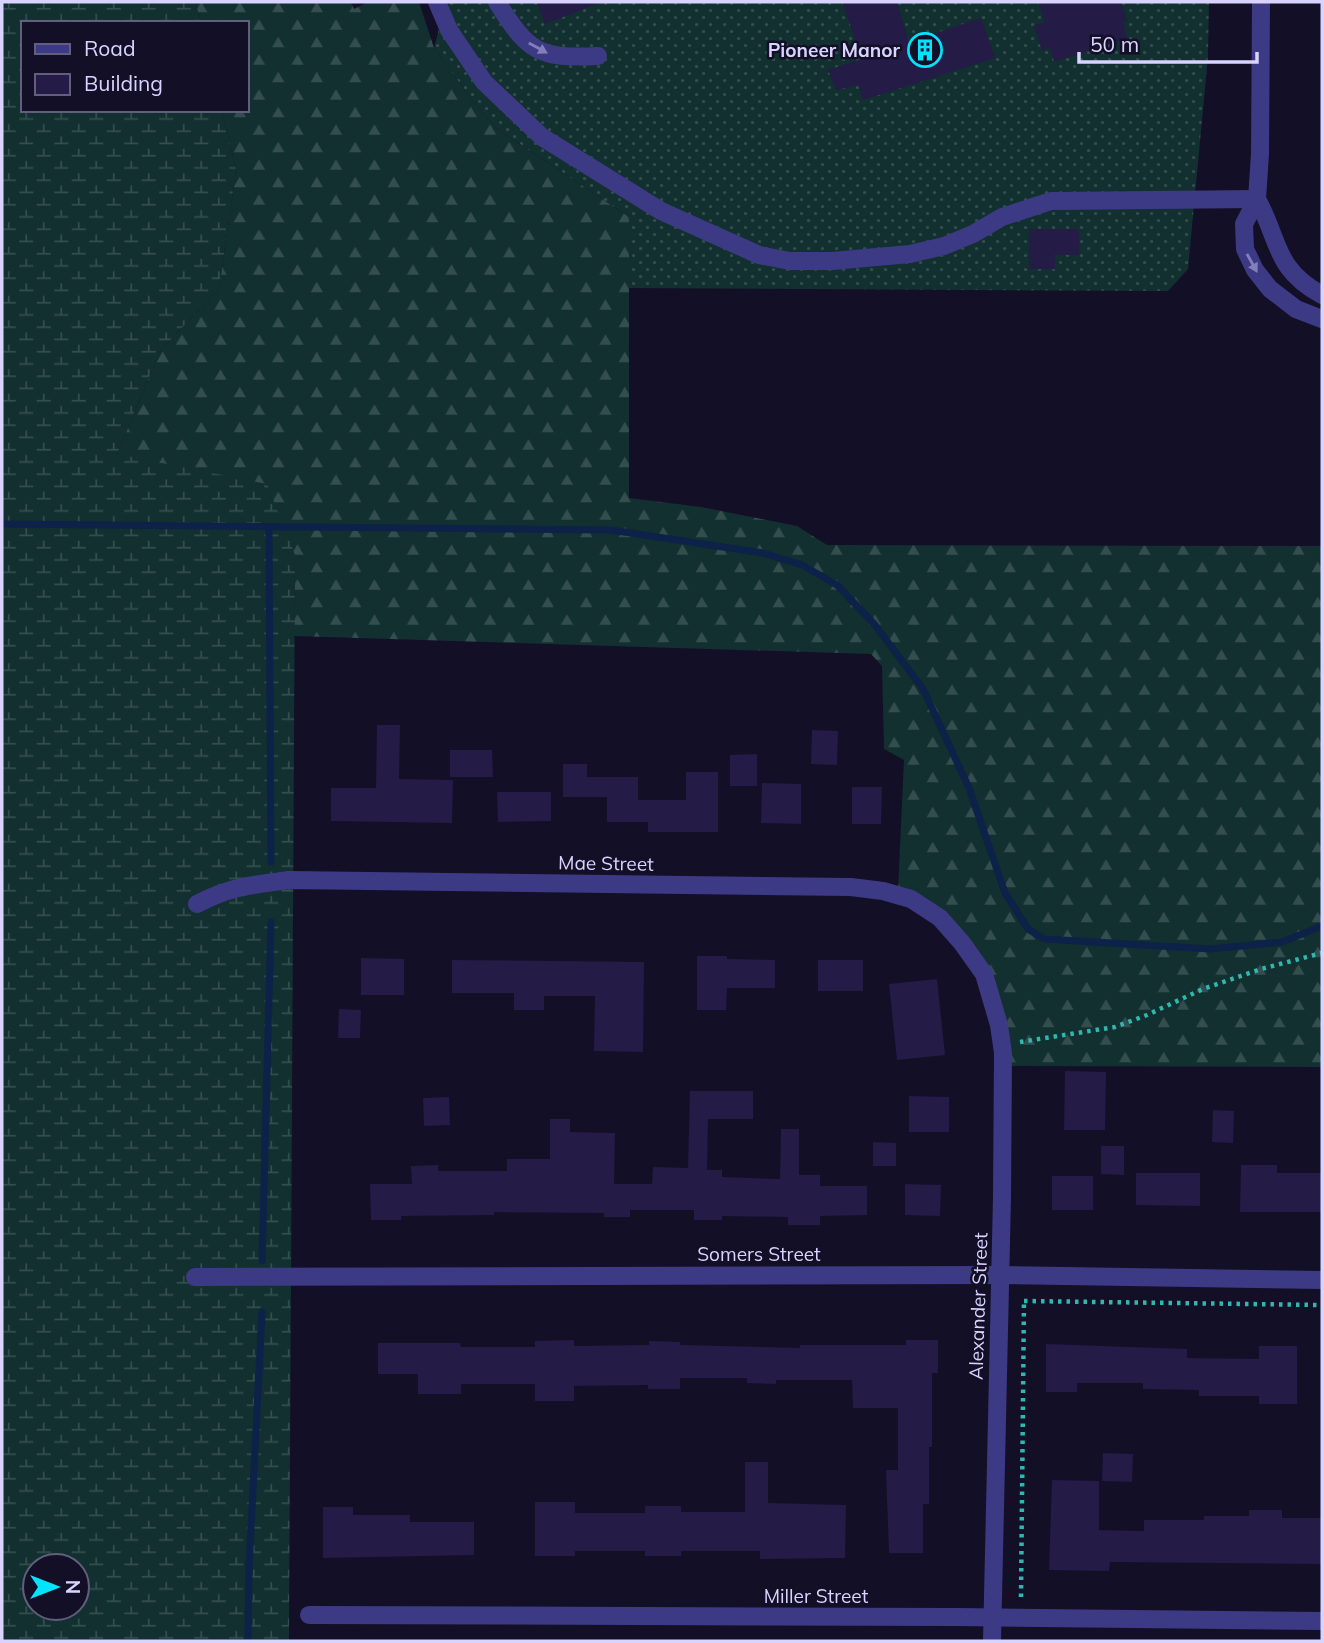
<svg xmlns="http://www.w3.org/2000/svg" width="1324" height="1643" font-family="Mulish,sans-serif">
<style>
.grass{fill:url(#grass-dots)}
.forest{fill:url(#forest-firs)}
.wetland{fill:url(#wetland-marsh);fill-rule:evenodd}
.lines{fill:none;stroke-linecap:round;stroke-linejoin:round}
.stream{stroke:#0c2248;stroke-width:7}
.building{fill:#241b47}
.path{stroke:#2fb8b0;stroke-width:4.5;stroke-dasharray:3.5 5;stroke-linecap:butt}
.minor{stroke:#3d3a85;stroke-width:18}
.oneway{fill:#837fbc}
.labels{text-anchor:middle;stroke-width:5;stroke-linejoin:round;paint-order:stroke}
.poi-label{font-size:19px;font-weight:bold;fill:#d9d4ff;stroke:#130f26;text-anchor:end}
.street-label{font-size:19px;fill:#d9d4ff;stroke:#130f26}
</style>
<defs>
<pattern id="grass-dots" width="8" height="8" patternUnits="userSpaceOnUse" patternTransform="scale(1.75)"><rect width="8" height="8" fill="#12302f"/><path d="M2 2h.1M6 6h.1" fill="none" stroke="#344d4e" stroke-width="1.8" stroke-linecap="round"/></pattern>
<pattern id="forest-firs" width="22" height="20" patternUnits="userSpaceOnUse" patternTransform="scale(1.75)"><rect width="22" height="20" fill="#12302f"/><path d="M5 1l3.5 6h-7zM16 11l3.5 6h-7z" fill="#344d4e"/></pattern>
<pattern id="wetland-marsh" width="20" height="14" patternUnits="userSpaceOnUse" patternTransform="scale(1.75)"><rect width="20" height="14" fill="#12302f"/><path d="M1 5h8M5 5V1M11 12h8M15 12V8" fill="none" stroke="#344d4e"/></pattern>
</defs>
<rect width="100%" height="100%" fill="#130f26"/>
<polygon class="grass" points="446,2 1209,2 1208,56 1188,269 1168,291 628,288 629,217 496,128 474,103 434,48"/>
<polygon class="forest" points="195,2 351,2 354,9 368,2 419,2 434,48 474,103 496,128 629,217 629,498 701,507 797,526 827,545 1322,546 1322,1067 1006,1066 964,939 898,892 904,760 884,749 882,666 871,654 294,636 295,555 117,454 160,351 219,289 236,170 222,110 247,110 247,23 201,23"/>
<path class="wetland" d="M2,2H195L201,23H23V110H222L236,170L219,289L160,351L117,454L267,484L295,555L289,1641H2ZM35,1566H77V1608H35Z"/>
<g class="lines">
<g class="stream">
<polyline points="2,524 611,530 763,553 802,565 837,585 875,625 923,689 969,788 1005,893 1028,929 1044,939 1211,949 1282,942 1322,926"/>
<polyline points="269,528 271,862"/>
<polyline points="262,1261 271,922"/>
<polyline points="248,1641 249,1568 262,1312"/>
</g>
</g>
<g class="building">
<polygon points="537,2 599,2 599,3 545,24"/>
<polygon points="842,2 897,2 909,42 981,18 995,58 863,100 858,85 836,90 828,70 862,59"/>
<polygon points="1038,2 1121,2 1127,21 1123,23 1127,38 1054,62 1050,48 1042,51 1034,26 1045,22"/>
<polygon points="1029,229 1079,229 1079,255 1055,255 1055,269 1029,269"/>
<polygon points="377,725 400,725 399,779 453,780 452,823 331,821 331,788 376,788"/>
<polygon points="812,730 838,731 837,765 811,764"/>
<polygon points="450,750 492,750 493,777 450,777"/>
<polygon points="757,754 757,786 730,786 730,755"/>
<polygon points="563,764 587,764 587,777 638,777 638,800 686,800 686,772 718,772 718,832 648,832 648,822 607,822 607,797 563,797"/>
<polygon points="762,783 801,784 801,824 761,823"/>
<polygon points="852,787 882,787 881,824 852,824"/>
<polygon points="497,792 551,792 551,821 498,822"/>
<polygon points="697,956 727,956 727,959 775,960 775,988 727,988 726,1010 697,1010"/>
<polygon points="361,958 404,959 404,995 361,995"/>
<polygon points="452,960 644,962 643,1052 594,1051 595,996 544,996 544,1010 514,1010 514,993 452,993"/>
<rect x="818" y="960" width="45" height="31"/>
<polygon points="937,979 945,1055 897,1060 889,984"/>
<polygon points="339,1009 361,1010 360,1038 338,1038"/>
<polygon points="1065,1071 1106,1072 1105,1130 1064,1130"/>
<polygon points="690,1091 753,1091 753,1119 708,1119 707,1170 722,1170 722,1177 780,1179 781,1129 799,1129 799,1175 820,1175 820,1186 867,1186 867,1215 820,1216 820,1225 788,1225 788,1217 722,1216 722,1220 694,1220 694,1210 630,1210 630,1217 604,1217 604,1213 494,1212 494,1215 401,1216 401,1220 371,1220 370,1184 412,1184 411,1166 438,1165 438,1171 507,1171 507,1159 550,1159 550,1119 570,1119 570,1132 615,1133 614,1184 652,1184 653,1167 688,1168"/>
<polygon points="909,1096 949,1097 949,1132 909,1132"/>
<polygon points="449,1097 450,1125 424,1126 423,1098"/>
<polygon points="1213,1110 1234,1111 1233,1143 1212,1142"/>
<polygon points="873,1142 896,1143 896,1166 873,1166"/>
<polygon points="1101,1146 1124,1146 1124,1175 1101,1174"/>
<polygon points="1241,1165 1277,1165 1277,1173 1322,1173 1322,1212 1240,1212"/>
<polygon points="1136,1173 1200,1173 1200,1206 1136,1205"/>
<rect x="1052" y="1176" width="41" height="34"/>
<polygon points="905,1184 941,1185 940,1216 905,1215"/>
<polygon points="574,1340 574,1346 649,1345 649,1341 680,1342 680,1345 800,1348 800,1345 906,1345 906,1340 938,1340 938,1373 932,1373 932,1447 929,1447 929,1504 923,1504 923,1553 889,1553 886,1470 898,1470 898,1408 853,1408 852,1380 776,1380 776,1384 747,1383 747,1378 680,1378 680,1389 648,1389 648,1385 574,1386 574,1401 535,1401 535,1384 461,1384 461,1394 418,1394 418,1374 378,1374 378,1343 460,1343 461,1347 535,1347 535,1341"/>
<polygon points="1046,1344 1187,1349 1187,1358 1259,1359 1259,1346 1297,1346 1297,1404 1259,1404 1259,1396 1199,1396 1199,1390 1143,1389 1143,1383 1077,1383 1077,1392 1046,1392"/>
<polygon points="1103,1453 1133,1454 1132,1482 1102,1481"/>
<polygon points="745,1462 768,1462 768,1503 846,1505 845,1558 760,1559 760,1551 681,1551 681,1556 645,1556 645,1551 575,1551 575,1556 535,1556 535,1502 575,1502 575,1513 645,1513 645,1506 681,1506 681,1512 745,1512"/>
<polygon points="1052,1480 1099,1481 1099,1530 1144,1531 1144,1520 1204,1520 1204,1516 1249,1516 1249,1510 1282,1510 1282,1518 1322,1518 1322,1564 1110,1562 1109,1571 1049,1570"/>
<polygon points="323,1507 353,1507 353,1515 410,1515 410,1522 474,1522 474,1555 323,1558"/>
</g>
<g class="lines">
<g class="path">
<polyline points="1020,1042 1115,1027 1147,1015 1203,989 1261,969 1322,953"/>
<polyline points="1024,1301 1322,1305"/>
<polyline points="1021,1597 1024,1301"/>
</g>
<g class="minor">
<polyline points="437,2 449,30 484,82 542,137 661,211 759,255 790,261 832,261 910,254 944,246 973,234 1002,217 1051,201 1257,199"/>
<path d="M497,2C528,52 539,59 598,56"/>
<polyline points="1261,2 1260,154 1257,199 1244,224 1245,249 1255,270 1270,289 1296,309 1322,319"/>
<path d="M1257,199C1280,241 1274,269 1322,295"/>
<path d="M197,904C231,886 252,885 289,880L851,887L883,891L911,899L940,918L962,943L984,974L999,1025L1003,1053L1002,1197L992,1641"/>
<polyline points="195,1277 999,1275 1322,1280"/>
<polyline points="309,1615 956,1617 1322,1621"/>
</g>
</g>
<defs><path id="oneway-solid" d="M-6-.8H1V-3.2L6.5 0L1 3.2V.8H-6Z" transform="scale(1.75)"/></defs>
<g class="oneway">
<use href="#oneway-solid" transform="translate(538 48) rotate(29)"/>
<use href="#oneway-solid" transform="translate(1252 263) rotate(61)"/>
</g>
<defs>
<g id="building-ring" transform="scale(1.75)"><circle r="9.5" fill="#130f26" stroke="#00e5ff" stroke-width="1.5"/><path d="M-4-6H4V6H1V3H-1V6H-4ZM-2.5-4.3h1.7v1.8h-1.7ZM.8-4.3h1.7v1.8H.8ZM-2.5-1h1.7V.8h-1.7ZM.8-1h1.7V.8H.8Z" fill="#00e5ff"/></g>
</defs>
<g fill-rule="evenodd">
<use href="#building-ring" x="925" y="50"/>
</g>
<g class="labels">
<g class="poi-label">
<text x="900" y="57">Pioneer Manor</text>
</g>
<g class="street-label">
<text transform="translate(606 863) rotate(1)" y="7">Mae Street</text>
<text x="759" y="1261">Somers Street</text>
<text transform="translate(978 1306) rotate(-88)" y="7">Alexander Street</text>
<text x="816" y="1603">Miller Street</text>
</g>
</g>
<rect width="1324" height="1643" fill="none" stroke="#d9d4ff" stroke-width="7"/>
<rect x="21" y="21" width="228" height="91" fill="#130f26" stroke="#625e7d" stroke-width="2"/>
<rect x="35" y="44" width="35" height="10" fill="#3d3a85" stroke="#625e7d" stroke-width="2"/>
<text x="84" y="56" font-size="21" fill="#d9d4ff">Road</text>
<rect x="35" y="74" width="35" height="21" fill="#241b47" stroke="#625e7d" stroke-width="2"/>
<text x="84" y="91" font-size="21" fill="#d9d4ff">Building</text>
<g transform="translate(56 1587) rotate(90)"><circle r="33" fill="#130f26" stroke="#625e7d" stroke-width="2"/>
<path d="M0-5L12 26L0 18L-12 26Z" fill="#00e5ff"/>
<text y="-10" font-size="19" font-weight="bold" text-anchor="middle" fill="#d9d4ff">N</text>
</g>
<path d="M1079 52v10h178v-10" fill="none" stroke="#d9d4ff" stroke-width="3.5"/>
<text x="1090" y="52" font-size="21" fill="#d9d4ff" stroke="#130f26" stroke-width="5" paint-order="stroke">50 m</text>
</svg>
